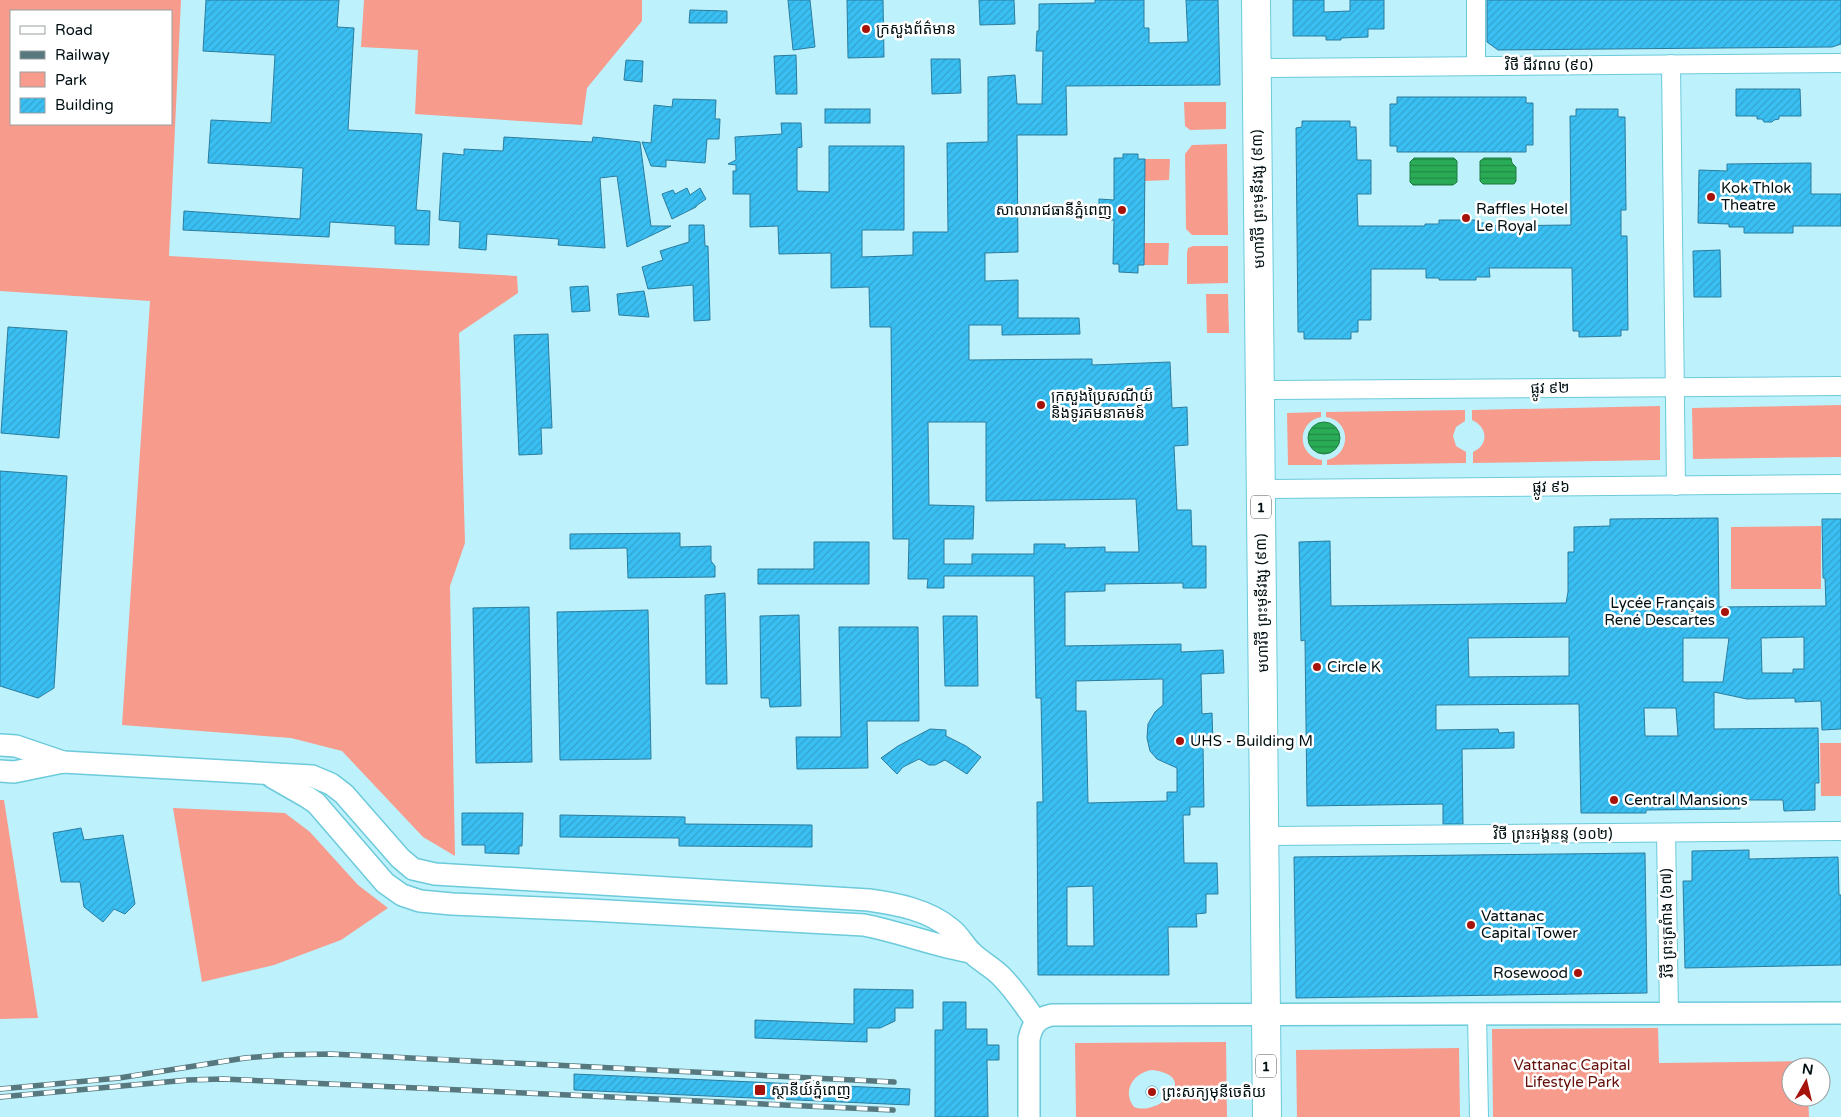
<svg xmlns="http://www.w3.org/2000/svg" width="1841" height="1117" font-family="'Varela Round','Noto Sans Khmer',sans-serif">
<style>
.green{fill:#f79b8d;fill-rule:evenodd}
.water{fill:url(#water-rules);stroke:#1d7d41}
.building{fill:url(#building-hatch);stroke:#2b7c9e;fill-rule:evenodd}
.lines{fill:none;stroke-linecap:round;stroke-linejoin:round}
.minor-casing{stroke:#6ccada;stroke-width:20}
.tertiary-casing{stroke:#6ccada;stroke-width:24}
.trunk-casing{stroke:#6ccada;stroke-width:30}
.minor{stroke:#fff;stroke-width:18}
.tertiary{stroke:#fff;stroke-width:21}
.trunk{stroke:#fff;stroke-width:28}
.rail-casing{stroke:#57787e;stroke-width:5.5}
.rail{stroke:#fff;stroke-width:4;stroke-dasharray:11;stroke-linecap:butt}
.poi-dot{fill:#a6130a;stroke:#fff;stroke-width:2}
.labels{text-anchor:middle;stroke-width:5;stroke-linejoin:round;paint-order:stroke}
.shield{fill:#fff;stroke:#4c5759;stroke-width:1}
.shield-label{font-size:14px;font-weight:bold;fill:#000f12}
.poi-label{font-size:15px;fill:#000f12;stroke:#fff;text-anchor:start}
.street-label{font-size:15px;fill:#000f12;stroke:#fff}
.park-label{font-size:15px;fill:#640f09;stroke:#fff}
</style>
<defs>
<pattern id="water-rules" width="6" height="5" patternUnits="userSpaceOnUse" patternTransform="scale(1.25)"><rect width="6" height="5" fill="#29ac55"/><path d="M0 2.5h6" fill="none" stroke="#218a45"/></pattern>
<pattern id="building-hatch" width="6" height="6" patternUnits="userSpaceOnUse" patternTransform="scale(1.25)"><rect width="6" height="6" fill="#3abff3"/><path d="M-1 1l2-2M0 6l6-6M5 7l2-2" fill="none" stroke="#31a3cf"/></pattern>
</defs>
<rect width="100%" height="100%" fill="#bdf2fc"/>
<g class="green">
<path d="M0,0H181L169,256L517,276L518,293L459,333L465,543L450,586L455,856L423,837L342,751L291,738L122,725L150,301L0,291ZM11,11H171V124H11Z"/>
<polygon points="364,0 642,0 642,21 587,88 582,125 415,114 418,50 361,47"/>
<polygon points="1184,102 1226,102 1226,129 1190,130 1185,126"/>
<polygon points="1227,144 1228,235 1192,235 1186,229 1185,154 1192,145"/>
<polygon points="1145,159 1170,159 1169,180 1145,181"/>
<polygon points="1144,243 1169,243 1168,265 1144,265"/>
<polygon points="1193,246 1228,246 1228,283 1187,284 1187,253 1188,248"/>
<polygon points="1206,294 1228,294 1229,333 1207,333"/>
<polygon points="1841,405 1841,457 1693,459 1692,408"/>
<path d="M1660,406V460L1473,463V452C1489,445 1488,427 1472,420V410Z"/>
<path d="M1465,410V421L1456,427L1453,436L1456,446L1466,452V463L1327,465V460C1351,455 1352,421 1326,417V412Z"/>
<path d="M1321,412V417C1296,422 1297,456 1322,460V465H1288L1287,413Z"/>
<polygon points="1821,526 1821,589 1731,589 1731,527"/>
<polygon points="1820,743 1841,743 1841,796 1821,796"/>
<polygon points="0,800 4,800 38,1018 0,1019"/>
<polygon points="173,808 285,813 310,832 358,885 388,908 341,940 274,965 202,982"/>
<polygon points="1658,1028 1659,1063 1808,1061 1808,1067 1791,1067 1791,1097 1808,1097 1809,1117 1493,1117 1492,1029"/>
<path d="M1226,1042L1227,1117H1076L1075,1043ZM1152,1070C1202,1076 1159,1117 1134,1107C1121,1090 1135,1072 1152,1070Z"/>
<polygon points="1459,1048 1460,1117 1297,1117 1296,1050"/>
</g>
<g class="water">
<polygon points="1414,158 1454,158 1457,161 1457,182 1453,185 1413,185 1410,182 1410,162"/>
<polygon points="1484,158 1511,158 1512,163 1516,167 1516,181 1514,184 1483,184 1480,181 1480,161"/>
<circle cx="1324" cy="438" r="16"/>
</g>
<g class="building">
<polygon points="206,0 339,0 337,27 354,28 348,130 422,134 416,210 430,211 429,245 395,244 395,226 330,222 329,237 183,230 184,211 300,219 303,168 208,163 211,120 271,123 275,55 203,51"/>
<polygon points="788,0 810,0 815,47 793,50"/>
<polygon points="847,0 883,0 884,57 848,58"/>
<polygon points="979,0 1014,0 1015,24 980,25"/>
<path d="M1095,0H1144V28H1149V43L1188,42L1186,0H1218L1220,85L1066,86L1067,135H1017L1018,252L985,253V281L1018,280V318H1079L1080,334L1002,335V325H969V360L1092,359V365L1170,362L1172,408L1187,407L1188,445L1174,446L1177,510H1191L1192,546H1206V588H1183V583L1105,584V591L1065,592V646L1181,644V652L1223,650L1224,673L1201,674L1202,714L1212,713L1213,745H1203L1204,807H1190V815H1183L1184,863H1217L1218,894H1206V913L1196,914L1197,927H1168L1169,975H1038L1037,802H1043L1041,698H1036L1034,576H944V588H927L928,579H908L909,539H893L891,327H870L869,287L831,288V253L779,254L778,226L750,227V194H733V171H736V165L728,164L736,160L735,137L782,134L781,123H801L802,147L797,148V191L829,192V146H904V230H862V257L913,255V232H948L947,143L988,142V77L1015,75L1017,104H1042L1043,51H1036L1037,31H1039V4L1095,3ZM928,422H986V501L1136,499L1139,552H1105V547L1065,548V544H1034V554H972V564H944V539H973L974,506L929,505ZM1163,679V705L1155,712L1148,724L1147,738L1150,751L1157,759L1177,768V792H1167V801L1088,803L1086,711H1076V681ZM1093,886L1094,946H1067V887Z"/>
<polygon points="1293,0 1324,0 1324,12 1350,11 1350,0 1384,0 1384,29 1368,29 1368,37 1341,38 1341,40 1326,40 1326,36 1293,36"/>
<polygon points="1487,0 1841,0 1841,44 1832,47 1498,50 1487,42"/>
<polygon points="690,10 727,11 727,23 689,23"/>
<polygon points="796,55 797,94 776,94 774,56"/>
<polygon points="931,59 960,59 961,93 932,94"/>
<polygon points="626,60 643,61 642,82 624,80"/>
<polygon points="1736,89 1800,89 1801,116 1779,116 1779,119 1774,120 1772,122 1764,122 1762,119 1757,119 1757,116 1736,116"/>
<polygon points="1397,97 1526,97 1526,103 1533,103 1533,145 1526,145 1526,152 1397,152 1397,146 1390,146 1390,104 1397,104"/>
<polygon points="673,99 716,100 715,119 720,119 719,139 707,139 705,163 666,160 666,167 651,166 642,142 651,143 654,105 672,107"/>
<rect x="825" y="109" width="45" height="14"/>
<polygon points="1576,109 1618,109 1618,117 1625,117 1626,210 1621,210 1621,236 1627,236 1628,330 1621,330 1621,336 1579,337 1579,331 1573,331 1572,268 1489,268 1490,277 1476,277 1476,280 1439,280 1439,278 1426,278 1426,269 1371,269 1371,320 1358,320 1358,332 1351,332 1351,339 1304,339 1304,332 1298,332 1296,128 1302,127 1302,121 1350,121 1350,127 1356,127 1357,160 1371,160 1371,194 1357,194 1358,226 1425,226 1425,224 1439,224 1439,220 1476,220 1476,223 1489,223 1489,226 1571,225 1570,116 1576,116"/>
<polygon points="504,137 592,142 593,137 640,142 651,226 671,226 627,247 617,176 600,178 605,248 558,245 559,239 487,234 486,250 459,248 460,222 439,220 443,153 464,155 464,149 503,151"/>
<polygon points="1123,154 1138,154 1138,159 1145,159 1144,265 1138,265 1138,273 1119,272 1119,264 1113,264 1114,220 1099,220 1099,199 1114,200 1114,158 1123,158"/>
<polygon points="1811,163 1811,194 1841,194 1841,226 1793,226 1793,233 1744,233 1744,227 1729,227 1729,224 1698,223 1699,170 1727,171 1727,164"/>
<polygon points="687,188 690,195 700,188 706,199 696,206 696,207 672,219 662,194 673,190 675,194"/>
<polygon points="689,225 704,225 705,246 708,246 710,320 694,321 693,285 648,289 642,267 663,260 660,251 689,242"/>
<polygon points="1720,250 1721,297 1694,297 1693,251"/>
<polygon points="588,286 590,311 572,312 570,287"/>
<polygon points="644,291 649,317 619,315 617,294"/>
<polygon points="8,327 67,331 59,438 1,433"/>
<polygon points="548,334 552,428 541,428 542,454 519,455 514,335"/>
<polygon points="0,471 67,476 54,688 38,698 0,686"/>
<path d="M1718,518L1719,607L1826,606L1825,578H1823L1822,519H1841V729L1822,730L1821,701L1795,702V698L1747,699L1714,692V729L1818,728L1819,783H1815V810L1784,811L1783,800H1739L1740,809L1646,810V813H1581L1579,704L1436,705V730L1498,729L1499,733L1514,732V748L1462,749L1463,824H1443V804L1307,806L1305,640L1301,641L1299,542L1330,541L1331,606L1566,603L1568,592V552H1574V527L1610,526V519ZM1569,637V676L1469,677L1468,638ZM1804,637V669H1793V673H1762L1761,638ZM1683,638H1729L1723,682H1683ZM1644,708H1676L1678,736H1645Z"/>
<polygon points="680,533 680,547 711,546 711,561 715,566 715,577 628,578 627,548 570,549 570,534"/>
<polygon points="814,542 869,542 869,584 758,584 758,569 814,569"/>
<polygon points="725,593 727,684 706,684 705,595"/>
<polygon points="529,607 532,762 476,763 473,608"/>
<polygon points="648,610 651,759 560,760 557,612"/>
<polygon points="799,615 801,706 770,707 769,698 761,698 760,616"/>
<polygon points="943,616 977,616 978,686 945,686"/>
<polygon points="839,627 918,627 919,721 867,721 868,768 797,769 796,737 841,737"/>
<polygon points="930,729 946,730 946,736 966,746 981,757 967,774 945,760 935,765 929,765 919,759 903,767 897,774 881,758 898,746"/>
<polygon points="462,813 523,813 522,846 519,846 519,854 485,853 485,845 462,845"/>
<polygon points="560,815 685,817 685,824 812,825 812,847 679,846 679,838 560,837"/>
<polygon points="81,828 84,840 123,835 135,904 125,914 114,909 103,922 84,907 80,882 61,882 53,833"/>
<polygon points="1749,850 1749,859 1838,857 1839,895 1841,895 1841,965 1685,968 1683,881 1692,881 1692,851"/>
<polygon points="1645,853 1647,993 1296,998 1294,857"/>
<polygon points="854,989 913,990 913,1008 895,1008 895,1021 880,1028 867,1028 867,1042 755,1038 755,1020 854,1024"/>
<polygon points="943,1002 966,1002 966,1029 987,1029 987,1045 999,1045 999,1060 987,1060 988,1117 935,1117 935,1030 943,1030"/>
<polygon points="574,1074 910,1089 909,1105 574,1090"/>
<circle cx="1152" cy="1092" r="6"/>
</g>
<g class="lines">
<g class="minor-casing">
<g id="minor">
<polyline points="1671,64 1676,486"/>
<polyline points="1476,66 1476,0"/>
<polyline points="1257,68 1841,63"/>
<polyline points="1260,390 1841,386"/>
<polyline points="1261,489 1841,484"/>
<polyline points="1666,833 1669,1013"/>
<polyline points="1264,836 1841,831"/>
<polyline points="1477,1014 1479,1117"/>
</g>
</g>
<g class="tertiary-casing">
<g id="tertiary">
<polyline points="0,745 16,746 63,762"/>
<path d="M0,771L14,772L63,762L312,776L331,784L344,794L400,858L413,869L435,874L869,900C897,904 929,910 951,929C959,935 964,945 971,952C980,961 992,967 1001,976C1015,990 1025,1006 1036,1021"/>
<path d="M272,777L307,797L316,803L385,883L402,895L420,901L452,904L590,910L864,925C900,932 935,946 971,952"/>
<path d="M1029,1117V1039C1032,1025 1037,1018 1052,1015L1841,1013"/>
</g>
</g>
<g class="trunk-casing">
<polyline id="trunk" points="1256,0 1267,1117"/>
</g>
<use href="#minor" class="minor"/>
<use href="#tertiary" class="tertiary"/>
<use href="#trunk" class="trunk"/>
<g class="rail-casing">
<g id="rail">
<polyline points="0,1089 119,1078 245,1058 280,1055 331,1054 894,1082"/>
<polyline points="0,1097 188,1080 223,1079 893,1110"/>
</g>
</g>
<use href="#rail" class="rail"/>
</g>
<g class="poi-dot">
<circle cx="866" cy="29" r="5"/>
<circle cx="1711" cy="197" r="5"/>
<circle cx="1122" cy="210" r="5"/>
<circle cx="1466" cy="218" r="5"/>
<circle cx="1041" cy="405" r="5"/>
<circle cx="1725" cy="612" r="5"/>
<circle cx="1317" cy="667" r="5"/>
<circle cx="1180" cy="741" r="5"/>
<circle cx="1614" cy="800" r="5"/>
<circle cx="1471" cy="925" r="5"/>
<circle cx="1578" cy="973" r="5"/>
<rect x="754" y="1084" width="12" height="12" rx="2.5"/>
<circle cx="1152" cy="1092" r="5"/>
</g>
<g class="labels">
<g class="shield">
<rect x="1251" y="495.5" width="20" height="23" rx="4"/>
<rect x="1256" y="1054.5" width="20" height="23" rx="4"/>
</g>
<g class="shield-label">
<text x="1261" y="512">1</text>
<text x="1266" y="1071">1</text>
</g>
<g class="poi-label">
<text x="876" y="34">ក្រសួងព័ត៌មាន</text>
<text x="1721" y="193">Kok Thlok<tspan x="1721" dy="17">Theatre</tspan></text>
<text x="1476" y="214">Raffles Hotel<tspan x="1476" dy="17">Le Royal</tspan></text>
<text x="1112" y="215" text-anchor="end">សាលារាជធានីភ្នំពេញ</text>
<text x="1051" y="401">ក្រសួងប្រៃសណីយ៍<tspan x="1051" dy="17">និងទូរគមនាគមន៍</tspan></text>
<text x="1715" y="608" text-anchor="end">Lycée Français<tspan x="1715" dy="17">René Descartes</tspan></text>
<text x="1327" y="672">Circle K</text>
<text x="1190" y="746">UHS - Building M</text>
<text x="1624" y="805">Central Mansions</text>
<text x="1481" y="921">Vattanac<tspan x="1481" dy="17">Capital Tower</tspan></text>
<text x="1568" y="978" text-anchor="end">Rosewood</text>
<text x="771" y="1095">ស្ថានីយ៍ភ្នំពេញ</text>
<text x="1162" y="1097">ព្រះសក្យមុនីចេតិយ</text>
</g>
<g class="street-label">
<text x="1549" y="70">វិថី ជីវពល (៩០)</text>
<text transform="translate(1258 199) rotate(-91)" y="5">មហាវិថី ព្រះមុនីវង្ស (៩៣)</text>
<text transform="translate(1550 388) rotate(-1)" y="5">ផ្លូវ ៩២</text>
<text x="1551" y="492">ផ្លូវ ៩៦</text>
<text transform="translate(1262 603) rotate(-91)" y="5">មហាវិថី ព្រះមុនីវង្ស (៩៣)</text>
<text x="1553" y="839">វិថី ព្រះអង្គនន្ទ (១០២)</text>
<text transform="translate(1667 923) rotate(-91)" y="5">វិថី ព្រះត្រពំាង (៦៧)</text>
</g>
<g class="park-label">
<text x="1572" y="1070">Vattanac Capital<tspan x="1572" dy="17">Lifestyle Park</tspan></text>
</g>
</g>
<rect x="10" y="10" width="162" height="115" fill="#ffffff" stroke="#999fa0"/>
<rect x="20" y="26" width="25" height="8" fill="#ffffff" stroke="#999fa0"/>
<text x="55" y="35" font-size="15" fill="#000f12">Road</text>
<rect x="20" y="51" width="25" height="8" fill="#57787e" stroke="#999fa0"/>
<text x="55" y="60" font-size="15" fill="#000f12">Railway</text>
<rect x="20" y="72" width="25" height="15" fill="#f79b8d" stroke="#999fa0"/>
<text x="55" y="85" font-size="15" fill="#000f12">Park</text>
<rect x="20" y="98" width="25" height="15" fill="url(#building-hatch)" stroke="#999fa0"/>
<text x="55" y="110" font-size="15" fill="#000f12">Building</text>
<g transform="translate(1806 1082) rotate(8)"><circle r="24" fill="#ffffff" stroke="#999fa0"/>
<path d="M0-4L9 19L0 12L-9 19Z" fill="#a6130a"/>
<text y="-8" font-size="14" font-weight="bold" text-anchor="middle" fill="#000f12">N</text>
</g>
</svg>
